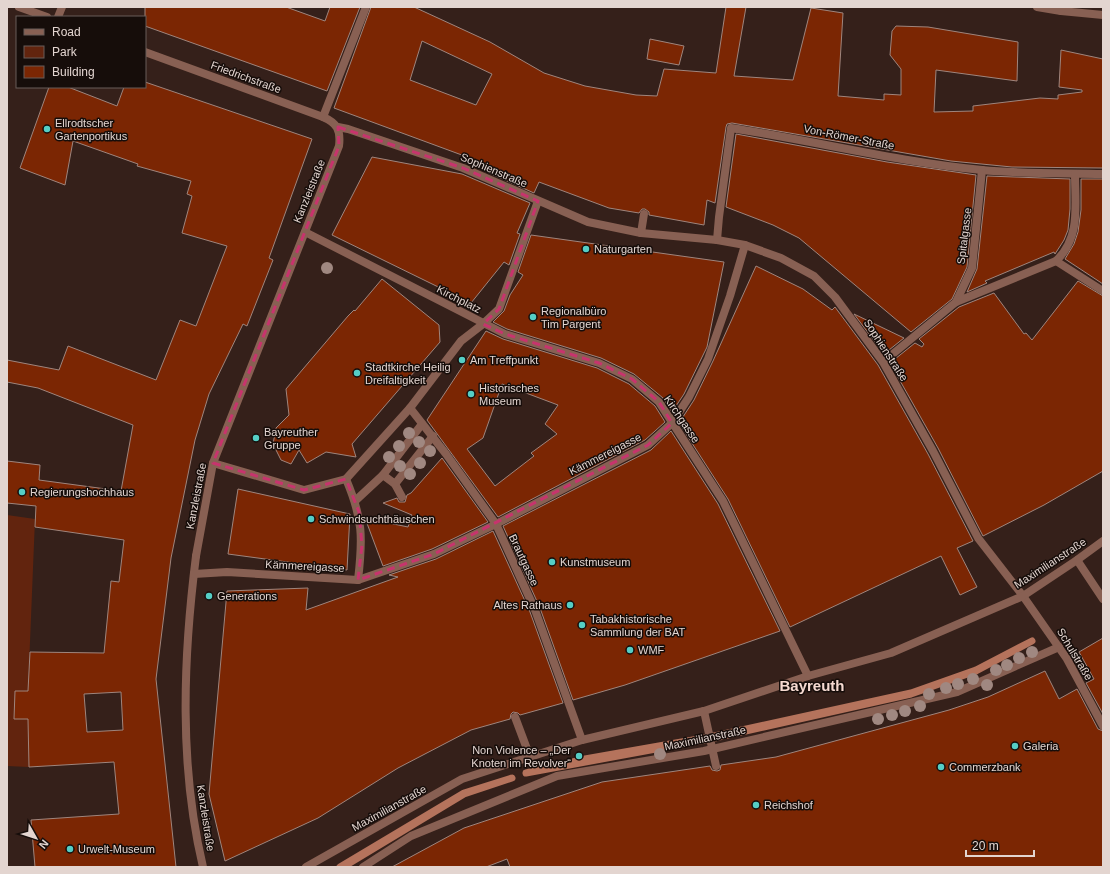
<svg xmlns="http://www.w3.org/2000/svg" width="1110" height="874" font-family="Helvetica,sans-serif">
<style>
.green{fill:#62240e}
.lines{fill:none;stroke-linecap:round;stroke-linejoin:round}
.stream{stroke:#b5735c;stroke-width:7}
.building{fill:#7b2603;stroke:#9f857d;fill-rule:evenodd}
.pedestrian{stroke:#886053;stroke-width:8}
.minor{stroke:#886053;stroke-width:8}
.tree{fill:#a08881}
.marked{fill:none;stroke:#c7346d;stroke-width:3;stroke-dasharray:8 5;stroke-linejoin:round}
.poi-dot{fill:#55cec5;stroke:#160d0a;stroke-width:1.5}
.labels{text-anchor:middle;stroke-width:3;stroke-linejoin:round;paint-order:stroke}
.street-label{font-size:11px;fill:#e3d5d0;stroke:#160d0a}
.poi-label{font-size:11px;fill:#e3d5d0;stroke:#160d0a;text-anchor:start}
.district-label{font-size:15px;font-weight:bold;fill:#f6dad1;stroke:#160d0a}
</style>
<rect width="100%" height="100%" fill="#35201a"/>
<polygon class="green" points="7,515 35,519 28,691 15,691 14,719 28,719 29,767 7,766"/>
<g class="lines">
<g class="stream">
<polygon points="1032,641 976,671 911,694 710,739 526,773 585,759 710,737 911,693 976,670"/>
<polyline points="340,867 464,793 512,778 464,794 343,867"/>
</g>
</g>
<g class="building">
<polygon points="145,7 286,7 325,21 330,7 360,7 327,91 145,26"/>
<path d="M371,7H414L490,42L544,73L585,86L636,95L657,96L664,69L716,73L726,7H746L734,76L793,80L811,8L843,13L838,96L884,100V94L901,95V69L890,55L892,31L896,26L928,27L1018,42L1017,81L936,70L934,112L973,111V106L1040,98L1058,99V95L1082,92V90L1059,87L1061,50L1103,59V168L1012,167L951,161L732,123L727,124L726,127L715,203L707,200L704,225L649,215V212L645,209H642L639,213L609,208L539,182L534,193L487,172L489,165L334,108ZM422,41L492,74L476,105L410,80Z"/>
<polygon points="650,39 684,46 679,65 647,59"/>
<path d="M145,82L312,139L269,258L273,260L247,326L243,324L209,394L195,440L171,558L156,679L176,867H35L31,820L119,814L114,762L29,767L28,719H14L15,691H28L30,652L104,653L111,581L119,582L124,540L35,527L36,506L7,503V461L40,465L39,480L121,491L133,425L38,388L7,382V360L59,370L68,346L156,380L180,320L196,326L227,246L182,233L192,196L187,194L191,181L137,166L138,164L73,141L65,185L20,168L49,87H68L117,106L124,87H145ZM121,692L123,730L87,732L84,694Z"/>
<polygon points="736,134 887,162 976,175 967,267 952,299 911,332 799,238 773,225 726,207"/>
<polygon points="372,157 462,174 530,203 517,233 520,234 509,265 504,262 471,303 332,235"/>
<polygon points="987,176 1070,179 1070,209 1068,230 1064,240 1055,254 1054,252 985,281 987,283 967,292 977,269"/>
<polygon points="1081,179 1103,179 1103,284 1065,259 1074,244 1078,232 1081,210"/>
<polygon points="531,235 724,262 707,347 684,394 672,412 663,398 634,374 601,358 507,329 493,322 504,311 510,295 523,275 518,272"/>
<polygon points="756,266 803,289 832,310 835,307 878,365 928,454 973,541 957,548 977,587 960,595 941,556 790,627 728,499 679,423 694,400 713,361"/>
<polygon points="382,279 439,325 440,342 352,444 356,457 326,452 307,463 299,450 291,464 281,460 273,444 276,428 289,415 286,389 348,316 354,310 355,311"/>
<polygon points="1078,281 1103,296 1103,471 1044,505 983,536 938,448 890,363 915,343 922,347 924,344 919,339 959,307 994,293 1024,334 1026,333 1032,340"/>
<polygon points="854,314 904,338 884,354"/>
<path d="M486,331L503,339L597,368L629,384L655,406L665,422L645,440L498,517L427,420ZM502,384L558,405L545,424L557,434L531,453L534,456L495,486L467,449L483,438Z"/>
<polygon points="671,431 718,504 780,631 625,685 573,700 540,608 503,526 651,450"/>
<polygon points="442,458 488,522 432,549 383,566 365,518 408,527 412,515 383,503 397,498 399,502 405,502 407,495 411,493"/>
<polygon points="238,489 350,514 347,570 228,554"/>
<polygon points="493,531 530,612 563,703 520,715 518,713 513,712 511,714 510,719 471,730 398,768 318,818 225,861 209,794 227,591 308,588 306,610 398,577 389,575 436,559"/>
<polygon points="1103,638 1103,714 1086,683 1094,679 1079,652"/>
<polygon points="1045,671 1059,699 1077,689 1098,729 1103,731 1103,867 510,867 507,859 486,867 392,867 464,828 602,782 710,766 712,770 717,771 720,770 721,765 776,757 949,710 988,697"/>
</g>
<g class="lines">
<g class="pedestrian">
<polyline points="1061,11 1103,15"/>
<polyline points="323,117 366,7"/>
<polyline points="338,127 348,129 463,168 588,222 641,233 717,240 745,245 781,258 814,276 835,297 883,362 933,451 978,538 1023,596 1067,659 1103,726"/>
<polyline points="305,232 505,334 599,363 632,379 659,402 723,501 808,676"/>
<polyline points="641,233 644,214"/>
<path d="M717,240L719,217L731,128C815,141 898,162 982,170C1022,174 1063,173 1103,174"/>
<polyline points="1056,261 1103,291"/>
<polyline points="956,302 972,268 982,170"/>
<path d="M883,362L956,302L1056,261C1081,237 1075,206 1075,174"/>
<polyline points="410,408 446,454 496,524 535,610 582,740"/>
<polyline points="213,463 304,490 346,479 410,408 461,341 483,324 499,309 538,201"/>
<polyline points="383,475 395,484 402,497"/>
<path d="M346,479C363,519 363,538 358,580"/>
<polyline points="395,484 433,436"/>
<polyline points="355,501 383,475 422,424"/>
<path d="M196,556C183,659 179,766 203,867"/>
<polyline points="1077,560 1103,599"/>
<polyline points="194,574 227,572 358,580 434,554 496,524 648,445 672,423 689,397 708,359 730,296 745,245"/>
<polyline points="704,711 716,766"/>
<polyline points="515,717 530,757"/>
<polyline points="306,867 462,779 582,740 704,711 808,676 891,653 1023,596 1077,560 1103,541"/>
<polyline points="363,867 411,836 557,776 704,751 957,692 1059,647"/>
</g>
<g class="minor">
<polyline points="19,7 47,17"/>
<polyline points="1037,7 1061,11 1062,7"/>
<polyline points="58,17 62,7"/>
<path d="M145,52L323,117C337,123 341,130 339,146L213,463L196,556"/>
</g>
</g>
<g class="tree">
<circle cx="327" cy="268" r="6"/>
<circle cx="409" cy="433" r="6"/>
<circle cx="419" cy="442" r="6"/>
<circle cx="399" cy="446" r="6"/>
<circle cx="430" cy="451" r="6"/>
<circle cx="389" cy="457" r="6"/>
<circle cx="420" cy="463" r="6"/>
<circle cx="400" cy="466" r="6"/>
<circle cx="410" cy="474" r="6"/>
<circle cx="1032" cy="652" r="6"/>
<circle cx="1019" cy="658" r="6"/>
<circle cx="1007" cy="665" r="6"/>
<circle cx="996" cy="670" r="6"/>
<circle cx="973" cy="679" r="6"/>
<circle cx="958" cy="684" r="6"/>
<circle cx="987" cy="685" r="6"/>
<circle cx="946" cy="688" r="6"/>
<circle cx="929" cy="694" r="6"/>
<circle cx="920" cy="706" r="6"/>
<circle cx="905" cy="711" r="6"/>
<circle cx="892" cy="715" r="6"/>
<circle cx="878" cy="719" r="6"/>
<circle cx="660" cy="754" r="6"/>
</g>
<path class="marked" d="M338,127L463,168L538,201L499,309L483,324L505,334L599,363L632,379L659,402L672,423L648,445L434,554L358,580L362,545L359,512L346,479L304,490L213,463L339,146Z"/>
<g class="poi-dot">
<circle cx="47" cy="129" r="4"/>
<circle cx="586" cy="249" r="4"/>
<circle cx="533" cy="317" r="4"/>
<circle cx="462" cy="360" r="4"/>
<circle cx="357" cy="373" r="4"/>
<circle cx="471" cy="394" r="4"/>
<circle cx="256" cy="438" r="4"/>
<circle cx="22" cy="492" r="4"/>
<circle cx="311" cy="519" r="4"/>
<circle cx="552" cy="562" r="4"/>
<circle cx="209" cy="596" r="4"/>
<circle cx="570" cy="605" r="4"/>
<circle cx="582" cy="625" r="4"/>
<circle cx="630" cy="650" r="4"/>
<circle cx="1015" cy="746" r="4"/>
<circle cx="579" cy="756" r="4"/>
<circle cx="941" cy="767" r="4"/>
<circle cx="756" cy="805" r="4"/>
<circle cx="70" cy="849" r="4"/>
</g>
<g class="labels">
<g class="street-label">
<text transform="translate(246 77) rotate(20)" y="4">Friedrichstraße</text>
<text transform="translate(849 137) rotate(11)" y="4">Von-Römer-Straße</text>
<text transform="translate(494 170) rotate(23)" y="4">Sophienstraße</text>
<text transform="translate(309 191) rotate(-68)" y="4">Kanzleistraße</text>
<text transform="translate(964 236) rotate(-83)" y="4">Spitalgasse</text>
<text transform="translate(459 299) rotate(27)" y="4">Kirchplatz</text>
<text transform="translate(886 350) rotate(57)" y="4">Sophienstraße</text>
<text transform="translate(682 419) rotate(56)" y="4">Kirchgasse</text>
<text transform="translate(605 454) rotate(-27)" y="4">Kämmereigasse</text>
<text transform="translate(196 496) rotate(-79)" y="4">Kanzleistraße</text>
<text transform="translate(524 560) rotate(65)" y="4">Brautgasse</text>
<text transform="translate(1050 563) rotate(-33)" y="4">Maximilianstraße</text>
<text transform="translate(305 566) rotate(3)" y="4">Kämmereigasse</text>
<text transform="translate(1075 654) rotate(59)" y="4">Schulstraße</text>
<text transform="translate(705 738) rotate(-12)" y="4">Maximilianstraße</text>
<text transform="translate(389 808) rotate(-29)" y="4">Maximilianstraße</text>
<text transform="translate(206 818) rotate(81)" y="4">Kanzleistraße</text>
</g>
<g class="poi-label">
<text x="55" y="127">Ellrodtscher<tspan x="55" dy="13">Gartenportikus</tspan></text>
<text x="594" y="253">Naturgarten</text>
<text x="541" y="315">Regionalbüro<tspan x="541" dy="13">Tim Pargent</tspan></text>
<text x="470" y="364">Am Treffpunkt</text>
<text x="365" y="371">Stadtkirche Heilig<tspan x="365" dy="13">Dreifaltigkeit</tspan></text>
<text x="479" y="392">Historisches<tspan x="479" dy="13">Museum</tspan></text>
<text x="264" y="436">Bayreuther<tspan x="264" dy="13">Gruppe</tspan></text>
<text x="30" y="496">Regierungshochhaus</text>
<text x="319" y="523">Schwindsuchthäuschen</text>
<text x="560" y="566">Kunstmuseum</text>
<text x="217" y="600">Generations</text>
<text x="562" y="609" text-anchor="end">Altes Rathaus</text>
<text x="590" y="623">Tabakhistorische<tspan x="590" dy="13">Sammlung der BAT</tspan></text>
<text x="638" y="654">WMF</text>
<text x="1023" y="750">Galeria</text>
<text x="571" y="754" text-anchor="end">Non Violence – „Der<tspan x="571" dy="13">Knoten im Revolver“</tspan></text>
<text x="949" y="771">Commerzbank</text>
<text x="764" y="809">Reichshof</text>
<text x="78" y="853">Urwelt-Museum</text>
</g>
<g class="district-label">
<text x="812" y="691">Bayreuth</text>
</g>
</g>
<rect width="1110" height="874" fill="none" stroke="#e3d5d0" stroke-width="16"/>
<rect x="16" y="16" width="130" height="72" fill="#160d0a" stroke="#685d59"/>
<rect x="24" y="29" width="20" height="6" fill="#886053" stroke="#685d59"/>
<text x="52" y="36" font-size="12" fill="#e3d5d0">Road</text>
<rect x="24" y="46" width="20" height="12" fill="#62240e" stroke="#685d59"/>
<text x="52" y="56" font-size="12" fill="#e3d5d0">Park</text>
<rect x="24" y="66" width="20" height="12" fill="#7b2603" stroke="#685d59"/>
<text x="52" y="76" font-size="12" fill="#e3d5d0">Building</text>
<g transform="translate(36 838) rotate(129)" stroke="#160d0a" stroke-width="3" paint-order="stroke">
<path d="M0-3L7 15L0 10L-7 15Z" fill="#e3d5d0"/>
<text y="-6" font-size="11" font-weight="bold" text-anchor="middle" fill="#e3d5d0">N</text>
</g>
<path d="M966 850v6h68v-6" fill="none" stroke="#e3d5d0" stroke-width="2"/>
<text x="972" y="850" font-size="12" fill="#e3d5d0" stroke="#160d0a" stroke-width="3" paint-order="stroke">20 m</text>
</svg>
